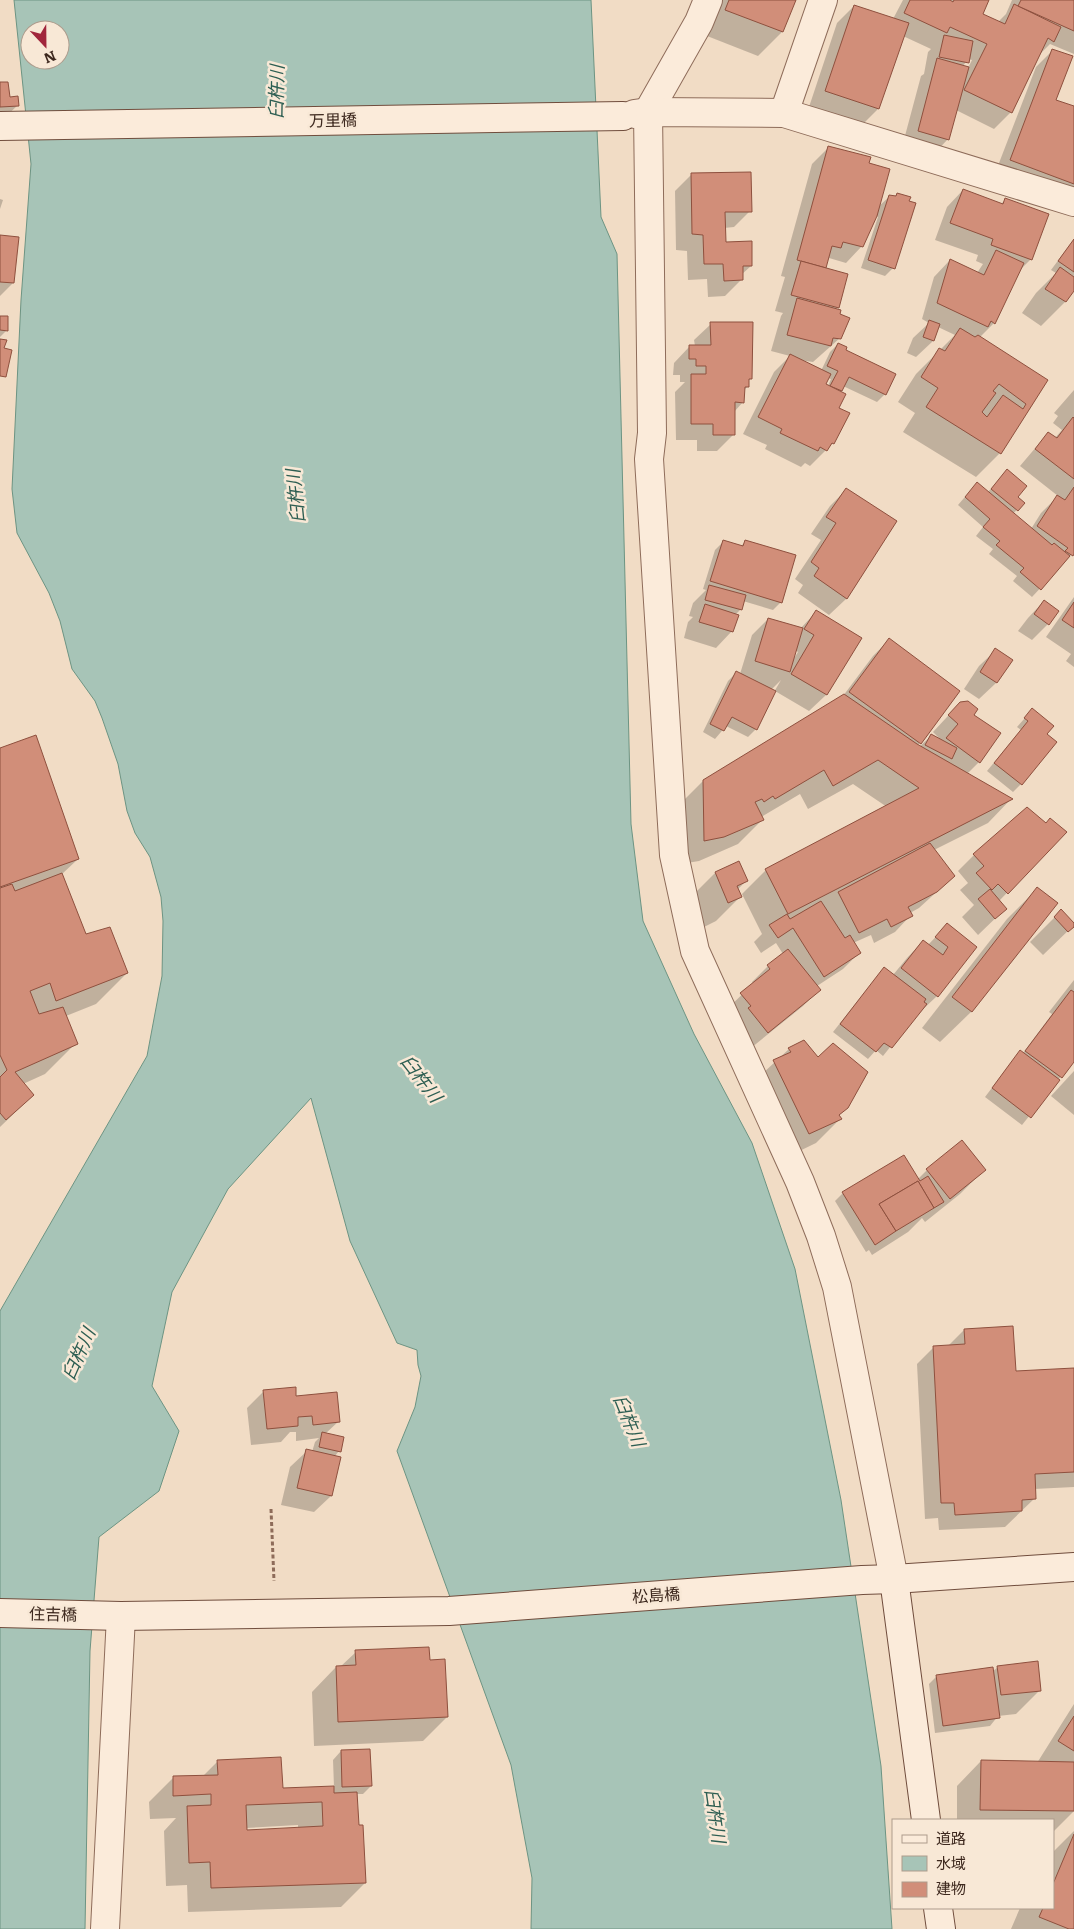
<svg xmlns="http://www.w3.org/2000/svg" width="1074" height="1929" font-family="Literata,'Noto Sans JP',serif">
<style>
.water{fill:#a7c4b7;stroke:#6d9483;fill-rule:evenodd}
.shadow{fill:#0003;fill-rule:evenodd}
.building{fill:#d18e79;stroke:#8e503e;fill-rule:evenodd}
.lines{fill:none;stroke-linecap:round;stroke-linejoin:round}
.street-casing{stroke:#8e6c5a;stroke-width:30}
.secondary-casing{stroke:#704d3d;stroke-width:30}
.path{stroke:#8e6c5a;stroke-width:3;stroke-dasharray:4 2.5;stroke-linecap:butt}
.street{stroke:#fbebda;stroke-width:28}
.secondary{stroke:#fbebda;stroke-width:28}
.labels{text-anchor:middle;stroke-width:5;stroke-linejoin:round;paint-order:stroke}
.street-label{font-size:16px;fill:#3d281e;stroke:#f8e8d6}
.water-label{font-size:18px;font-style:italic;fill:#2d5e52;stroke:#f8e8d6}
</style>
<rect width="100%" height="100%" fill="#f1dcc5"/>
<path class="water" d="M14,0H591L601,217L617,254L631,824L643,921L694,1034L752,1143L795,1269L841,1500L881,1766L892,1929H531L532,1878L511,1765L397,1451L415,1407L421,1376L418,1365L417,1350L397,1343L350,1241L311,1098L228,1189L172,1292L152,1386L179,1431L159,1491L99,1537L90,1651L85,1929H0V1311L147,1056L162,976L163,921L161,897L150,857L135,833L127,811L118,764L102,718L95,701L72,669L60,621L49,593L17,533L12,489L21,300L31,164ZM30,30H60V60H30Z"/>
<g class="shadow">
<polygon points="715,0 794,0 782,32 758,56 702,34"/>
<path d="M903,0H988L981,14L998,22L1006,14L1012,0H1074V54L1050,44L1037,57L1011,112L994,129L956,110L948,139L932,156L902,147L921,76L924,74L928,52L931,49L903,36L878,109L862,125L809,107L837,23L854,6L893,19ZM968,59L972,60L968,68L963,66Z"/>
<polygon points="1053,50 1055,100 1074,108 1074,196 994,176 1036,67"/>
<polygon points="0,83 9,98 18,105 0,122"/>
<path d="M829,147L868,164L878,207L890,196L894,197L897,194L893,268L885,276L861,268L878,217L876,216L862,246L846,263L829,258L826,261L824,269L838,307L835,310L840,338L813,362L799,360L821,371L830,352L838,344L885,394L877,402L843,386L840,392L833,443L810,466L805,463L801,467L765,449L767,445L743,434L774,372L790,356L771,351L781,316L783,313L775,311L785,277L781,276L812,164ZM828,378L831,379L828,386L825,384Z"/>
<polygon points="691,175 750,211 734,227 724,228 724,243 751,266 741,275 741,280 725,296 708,297 707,279 688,280 687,251 676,250 675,191"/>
<polygon points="963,190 1001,204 1005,200 1031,259 1018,272 994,323 980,337 1047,381 1000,453 976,477 903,432 915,413 898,402 916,374 955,335 938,327 933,341 916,357 907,353 913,338 929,323 922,319 934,277 950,260 977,273 983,264 976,261 978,255 935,240 947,207"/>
<polygon points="0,199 3,200 0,209"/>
<polygon points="0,236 13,283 0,296"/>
<polygon points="1074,239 1074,289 1065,302 1041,326 1022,313 1036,293 1056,273 1051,270"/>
<polygon points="0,317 7,330 0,337"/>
<polygon points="711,324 751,378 748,381 748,386 743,391 743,402 734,412 733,435 717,451 697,451 697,440 676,440 675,392 685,382 680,382 680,375 673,375 674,363 690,346 695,346 694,340"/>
<polygon points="1074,390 1074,552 1032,597 1013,581 1017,576 989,554 993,549 976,536 983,527 958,505 970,491 988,492 1007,471 1017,497 1023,503 1013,514 1031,529 1041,513 1058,496 1020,466 1048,433 1055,438 1062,430 1053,423 1058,416 1054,413"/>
<polygon points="846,490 895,521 846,599 829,615 798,593 803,585 795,579 821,540 811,534 830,506"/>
<polygon points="746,541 781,602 773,610 743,601 741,609 735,615 732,631 716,648 684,638 688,622 693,617 689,616 693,603 706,590 703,589 715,550 723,542 740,547"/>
<polygon points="1074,597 1074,667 1066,661 1071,654 1046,637"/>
<polygon points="1044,601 1048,624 1032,640 1018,631 1028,618"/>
<path d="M816,612L860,638L826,695L809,711L775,691L756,729L748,737L726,726L715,739L703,732L728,681L736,673L740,674L752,635L768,619L800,629ZM795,650L798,652L793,660ZM781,680L774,692L771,690Z"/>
<polygon points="889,640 920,743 917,746 919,747 931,736 941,740 933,732 960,703 972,715 979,762 967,774 1011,799 988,823 934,850 954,876 919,908 910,913 911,915 895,932 874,943 871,935 853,943 859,953 843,969 817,986 819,990 803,1006 751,1048 725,1011 753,984 752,982 768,966 783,954 776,943 761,953 754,942 762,934 742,894 766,870 887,807 853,784 808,809 800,794 761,817 762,820 738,844 699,861 681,864 679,805 703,781 843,696 873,656"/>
<polygon points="996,650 1011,660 996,683 979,699 964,689 979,666"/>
<polygon points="1032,710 1045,734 1021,784 1013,792 987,771 1021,730 1017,727"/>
<polygon points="0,749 78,859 61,875 86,936 127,973 96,1004 66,1016 76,1043 45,1074 23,1084 33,1095 0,1127"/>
<polygon points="1045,824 1066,832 999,901 1005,909 978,935 962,917 974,905 960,890 968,883 958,871 974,855"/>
<polygon points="715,873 746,881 737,890 740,897 716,921 704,927 691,897"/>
<polygon points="1038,888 1056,903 971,1012 940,1042 922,1028 1007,919"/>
<polygon points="1061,911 1074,925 1043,955 1030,942"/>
<polygon points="947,925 975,947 937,996 920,1012 919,1011 883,1056 876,1050 868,1059 833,1032 884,968 893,975 907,958 923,941 928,945"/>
<polygon points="1074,980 1074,1060 1022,1125 985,1097 1013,1060 1021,1052 1023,1053 1052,1014 1049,1012"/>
<polygon points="789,1049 847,1108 838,1116 840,1119 816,1143 785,1158 750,1085"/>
<polygon points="1074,1071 1074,1115 1051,1096"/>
<polygon points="927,1170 984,1170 960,1194 925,1222 922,1218 908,1232 872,1255 869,1250 866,1252 835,1201 843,1193 917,1180"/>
<polygon points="964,1330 1015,1372 1074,1369 1074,1487 1034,1489 1035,1498 1005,1527 939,1530 938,1518 925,1519 917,1364 934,1347 948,1346"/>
<polygon points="264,1391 295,1398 339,1421 325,1434 339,1451 334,1457 340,1458 331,1496 314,1512 281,1505 290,1467 307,1451 312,1452 315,1442 319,1438 296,1441 296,1432 290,1432 281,1442 251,1445 247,1408"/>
<polygon points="356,1652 429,1661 447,1717 423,1741 314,1746 312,1692 336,1667 340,1667"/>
<polygon points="998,1667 1040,1690 1016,1714 998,1716 990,1726 935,1733 929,1684 937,1676 992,1672"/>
<polygon points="1074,1704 1074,1811 1053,1832 1053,1820 957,1820 957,1786 981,1761 1037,1763"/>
<path d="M341,1751L371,1786L363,1794H356L358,1826L365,1883L341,1907L188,1912L187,1885L166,1886L164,1831L176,1818L150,1819L149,1802L173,1778L203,1776L218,1761L281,1789L334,1787L333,1760ZM298,1825V1829L246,1831V1828Z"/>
<polygon points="1074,1831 1074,1929 1011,1929 1020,1908 1053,1908 1053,1852"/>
</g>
<g class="building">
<polygon points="729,0 796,0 783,32 725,10"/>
<polygon points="910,0 950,0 953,2 954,0 989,0 983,14 1005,24 1014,4 1061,27 1054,42 1048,38 1012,113 964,90 987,44 950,27 947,33 904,13"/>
<polygon points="1021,0 1074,0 1074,31 1018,6"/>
<polygon points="854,5 909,23 879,109 825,91"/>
<polygon points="944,35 973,41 969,63 939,57"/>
<polygon points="1052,49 1073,56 1056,100 1074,106 1074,184 1010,160"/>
<polygon points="937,58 969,67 949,140 918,131"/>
<polygon points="0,82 8,82 10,97 18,96 19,106 0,107"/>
<polygon points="828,146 871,157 869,163 890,169 877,216 863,247 843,242 841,248 832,246 826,268 797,260"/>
<polygon points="751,172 752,212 725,212 726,242 752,241 752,266 743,266 743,280 724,281 723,264 704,264 703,235 692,234 691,173"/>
<polygon points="963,189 1003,204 1005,198 1049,214 1032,260 991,245 993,239 950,223"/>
<polygon points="897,193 911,197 909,201 916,203 895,269 868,260 889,195 896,196"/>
<polygon points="0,235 19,237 14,283 0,282"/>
<polygon points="1074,239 1074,272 1058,261"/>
<polygon points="996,250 1024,263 995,324 991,321 988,327 937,303 950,259 984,275"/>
<polygon points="801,261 848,274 839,308 791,295"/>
<polygon points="1060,267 1074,277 1074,291 1066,302 1045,289"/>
<polygon points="797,298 841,310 840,314 850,318 841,339 833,338 831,346 787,335"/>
<polygon points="0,316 8,316 8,331 0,330"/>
<polygon points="929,320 940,324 934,341 923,337"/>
<polygon points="710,322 753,322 752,379 749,379 749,387 745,387 744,403 735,402 735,435 713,435 713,424 691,424 691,374 706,374 706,366 696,366 696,359 689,359 689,345 711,345"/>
<path d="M960,328L975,337L978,335L1048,380L1001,454L926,407L938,388L921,377L939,348L945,351ZM999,384L1026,404L1023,409L1003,395L987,417L982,412L996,393L993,391Z"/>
<polygon points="0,339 7,340 4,348 12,350 6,377 0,376"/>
<polygon points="838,343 847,347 846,350 896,374 886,395 849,377 842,391 830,386 838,371 827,366"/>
<polygon points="790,354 831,374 826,384 846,394 839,408 850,413 834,444 832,443 827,451 820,447 818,451 780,433 782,429 758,417"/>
<polygon points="1073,417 1074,418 1074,479 1035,449 1048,432 1057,438"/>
<polygon points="1007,469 1027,486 1018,497 1025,503 1018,511 991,489"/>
<polygon points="977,482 1052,545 1054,543 1070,556 1041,590 1020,572 1024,568 996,545 1000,541 983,527 990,519 965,497"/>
<polygon points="1074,487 1074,554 1073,556 1065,551 1068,548 1037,526 1057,495 1065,500"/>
<polygon points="846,488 897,521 847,599 814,576 819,568 811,562 836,523 826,517"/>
<polygon points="723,540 743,546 745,540 796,555 782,603 710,581"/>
<polygon points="709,585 746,595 742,610 705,600"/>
<polygon points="1044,600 1059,611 1049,625 1034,614"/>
<polygon points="1074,602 1074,628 1062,620"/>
<polygon points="705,604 739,615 733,632 699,622"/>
<polygon points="816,610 862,638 827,695 791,674 814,635 804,629"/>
<polygon points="768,618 803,628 790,672 755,661"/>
<polygon points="889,638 960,691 921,744 849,692"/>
<polygon points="995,648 1013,660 997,683 980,672"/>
<polygon points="736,671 776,691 757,730 732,717 724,731 710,724"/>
<polygon points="844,694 917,744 1013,799 788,914 765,869 919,788 878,760 833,786 824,770 775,799 773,796 764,802 762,799 755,802 764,820 724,837 704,841 703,780"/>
<polygon points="968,701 978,709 974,715 1001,733 980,763 946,738 958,724 948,715 960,702"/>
<polygon points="1032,708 1054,726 1047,734 1057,742 1022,785 994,763 1028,721 1024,718"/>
<polygon points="931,734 957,748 952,759 925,745"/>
<polygon points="36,735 79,859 0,887 0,748"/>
<polygon points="1027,807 1046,823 1050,818 1067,832 1008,894 998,884 992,890 976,873 984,866 973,854"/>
<polygon points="930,843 955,876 937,892 908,907 913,916 891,927 887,919 859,933 838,892"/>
<polygon points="739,861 748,881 737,886 742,897 728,903 715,872"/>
<polygon points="62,873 86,934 110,927 128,973 56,1001 50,983 30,991 39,1014 63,1007 78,1044 15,1072 34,1095 6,1120 0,1113 0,1077 7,1070 0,1055 0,888 12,884 15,891"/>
<polygon points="1037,887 1058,903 972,1012 952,997"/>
<polygon points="990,889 1007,909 995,919 978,899"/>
<polygon points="821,901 845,938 850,935 861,953 824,977 793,928 778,938 769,925 787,914 790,919"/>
<polygon points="1061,909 1074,923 1074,927 1068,932 1054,917"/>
<polygon points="947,923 977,947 938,997 901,968 923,940 943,955 948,947 935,937"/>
<polygon points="788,949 821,990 768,1033 748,1008 751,1006 740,993 770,969 767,965"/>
<polygon points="884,967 926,999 924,1002 927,1004 892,1048 884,1043 876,1052 840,1024"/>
<polygon points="1071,990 1074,992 1074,1062 1062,1078 1025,1051"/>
<polygon points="804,1040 818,1057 833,1043 868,1072 848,1108 839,1115 842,1119 809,1134 773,1060 791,1052 788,1048"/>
<polygon points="1020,1050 1060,1080 1031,1118 992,1088"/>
<polygon points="962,1140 986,1170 950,1199 926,1169"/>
<polygon points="904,1155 920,1181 928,1176 944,1202 934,1208 918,1181 879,1204 896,1231 875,1245 842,1192"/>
<polygon points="918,1181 934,1208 896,1231 879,1204"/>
<polygon points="1013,1326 1016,1371 1074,1368 1074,1472 1035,1474 1036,1499 1022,1500 1022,1511 955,1515 954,1503 941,1503 933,1346 965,1344 964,1329"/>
<polygon points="296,1387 296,1396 337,1392 340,1422 313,1425 312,1416 298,1417 298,1426 267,1429 263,1390"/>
<polygon points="322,1432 344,1437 341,1452 319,1447"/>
<polygon points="306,1449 341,1457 332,1496 297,1488"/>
<polygon points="429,1647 430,1660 445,1659 448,1717 338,1722 336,1666 356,1665 355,1650"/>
<polygon points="1038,1661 1041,1691 1001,1695 997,1666"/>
<polygon points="993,1667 1000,1718 943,1726 936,1675"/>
<polygon points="1074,1716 1074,1751 1058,1741"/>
<polygon points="370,1749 372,1786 342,1787 341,1750"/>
<path d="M281,1757L283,1788L334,1786V1793L357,1792L359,1825H363L366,1883L211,1888L210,1862L189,1863L187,1806L211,1805V1794L173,1796V1776L218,1775L217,1760ZM322,1802L323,1826L247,1830L246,1805Z"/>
<polygon points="981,1760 1074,1762 1074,1811 980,1810"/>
<polygon points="1074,1834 1074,1929 1069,1929 1039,1917 1043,1908 1053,1908 1053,1884"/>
</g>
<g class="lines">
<g class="street-casing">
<g id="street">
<polyline points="708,0 699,22 648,112 652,433 649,459 674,855 695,951 800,1182 821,1236 837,1287 894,1579"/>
<polyline points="784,113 823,0"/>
<polyline points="634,114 648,112 784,113 1074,202"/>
<polyline points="105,1929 121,1616"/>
</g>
</g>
<g class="secondary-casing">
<g id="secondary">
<polyline points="0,126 623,116"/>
<polyline points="894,1579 926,1820"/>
<polyline points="0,1613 121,1616 449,1611 862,1580 894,1579 1074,1567"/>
<polyline points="938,1908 941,1929"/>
</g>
</g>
<polyline class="path" points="271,1509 274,1581"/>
<use href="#street" class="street"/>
<use href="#secondary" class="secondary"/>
</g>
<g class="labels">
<g class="street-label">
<text transform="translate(333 120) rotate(-1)" y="6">万里橋</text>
<text transform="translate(656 1595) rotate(-4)" y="6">松島橋</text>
<text transform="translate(53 1614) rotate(1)" y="6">住吉橋</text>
</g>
<g class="water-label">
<text transform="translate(277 92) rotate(-89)" y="6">臼杵川</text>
<text transform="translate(296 496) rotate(-96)" y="6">臼杵川</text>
<text transform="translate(421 1079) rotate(52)" y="6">臼杵川</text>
<text transform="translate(79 1354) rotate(-66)" y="6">臼杵川</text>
<text transform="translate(629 1421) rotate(68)" y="6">臼杵川</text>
<text transform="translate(715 1816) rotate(82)" y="6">臼杵川</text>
</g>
</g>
<rect x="892" y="1819" width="162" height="90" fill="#f8e8d6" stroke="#ad9b8c"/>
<rect x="902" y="1835" width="25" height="8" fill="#fbebda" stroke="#ad9b8c"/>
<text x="936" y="1844" font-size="15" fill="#3d281e">道路</text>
<rect x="902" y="1856" width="25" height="15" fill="#a7c4b7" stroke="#ad9b8c"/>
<text x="936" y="1869" font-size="15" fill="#3d281e">水域</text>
<rect x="902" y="1882" width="25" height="15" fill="#d18e79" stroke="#ad9b8c"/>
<text x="936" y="1894" font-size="15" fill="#3d281e">建物</text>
<g transform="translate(45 45) rotate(158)"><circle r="24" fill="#f8e8d6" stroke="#ad9b8c"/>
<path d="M0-4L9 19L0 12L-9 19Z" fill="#a1263c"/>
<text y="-8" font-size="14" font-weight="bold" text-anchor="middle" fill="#3d281e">N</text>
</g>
</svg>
